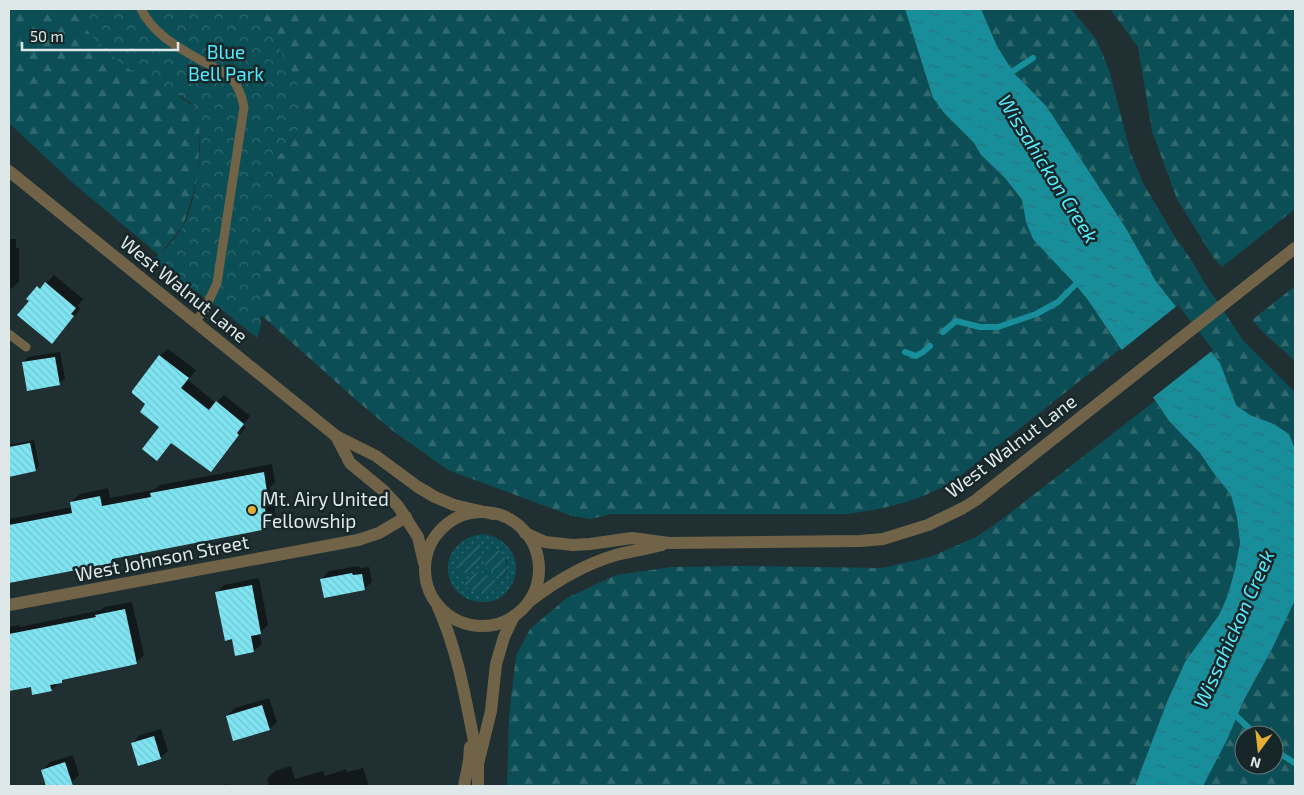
<svg xmlns="http://www.w3.org/2000/svg" width="1304" height="795" font-family="'Exo 2',sans-serif">
<style>
.grass{fill:url(#grass-dots);fill-rule:evenodd}
.forest{fill:url(#forest-firs);fill-rule:evenodd}
.park{fill:url(#park-crowns)}
.garden{fill:url(#garden-furrows)}
.water{fill:url(#water-ripples)}
.pier{fill:#203032}
.shadow{fill:#0007;fill-rule:evenodd}
.lines{fill:none;stroke-linecap:round;stroke-linejoin:round}
.stream{stroke:#188e9b;stroke-width:6}
.building{fill:url(#building-back-hatch)}
.service{stroke:#716348;stroke-width:9}
.minor{stroke:#716348;stroke-width:12}
.tertiary{stroke:#716348;stroke-width:12}
.poi-dot{fill:#e3ae35;stroke:#172628;stroke-width:2}
.labels{text-anchor:middle;stroke-width:5;stroke-linejoin:round;paint-order:stroke}
.park-label{font-size:19px;fill:#54eafd;stroke:#172628}
.street-label{font-size:19px;fill:#dee8e9;stroke:#172628}
.poi-label{font-size:19px;fill:#dee8e9;stroke:#172628;text-anchor:start}
.water-label{font-size:20px;font-style:italic;fill:#57ecff;stroke:#172628}
</style>
<defs>
<pattern id="grass-dots" width="8" height="8" patternUnits="userSpaceOnUse" patternTransform="scale(1.25)"><rect width="8" height="8" fill="#0c4e55"/><path d="M2 2h.1M6 6h.1" fill="none" stroke="#2f686d" stroke-width="1.8" stroke-linecap="round"/></pattern>
<pattern id="forest-firs" width="22" height="20" patternUnits="userSpaceOnUse" patternTransform="scale(1.25)"><rect width="22" height="20" fill="#0c4e55"/><path d="M5 1l3.5 6h-7zM16 11l3.5 6h-7z" fill="#2f686d"/></pattern>
<pattern id="park-crowns" width="20" height="18" patternUnits="userSpaceOnUse" patternTransform="scale(1.25)"><rect width="20" height="18" fill="#0c4e55"/><path d="M2 6a3 3 0 1 1 6 0M12 15a3 3 0 1 1 6 0" fill="none" stroke="#2f686d"/></pattern>
<pattern id="garden-furrows" width="10" height="10" patternUnits="userSpaceOnUse" patternTransform="scale(1.25)"><rect width="10" height="10" fill="#0c4e55"/><path d="M-1 1l2-2M0 10L10 0M9 11l2-2" fill="none" stroke="#2f686d"/></pattern>
<pattern id="water-ripples" width="26" height="14" patternUnits="userSpaceOnUse" patternTransform="scale(1.25)"><rect width="26" height="14" fill="#188e9b"/><path d="M2 4q2-2 4 0t4 0M15 11q2-2 4 0t4 0" fill="none" stroke="#27757d"/></pattern>
<pattern id="building-back-hatch" width="6" height="6" patternUnits="userSpaceOnUse" patternTransform="scale(1.25)"><rect width="6" height="6" fill="#7ee4f1"/><path d="M-1 5l2 2M0 0l6 6M5-1l2 2" fill="none" stroke="#72c4cf"/></pattern>
</defs>
<rect width="100%" height="100%" fill="#203032"/>
<path class="grass" d="M483,534C509,537 526,564 510,587C505,596 495,602 485,602C440,603 432,541 483,534ZM482,546C481,565 480,566 463,574L458,565C464,551 466,549 482,546ZM487,553L507,560V571L504,577H501L485,566Z"/>
<g class="forest">
<polygon points="9,9 74,9 77,16 174,93 196,108 200,120 198,178 183,226 159,255 74,184 9,123"/>
<path d="M258,9H905L933,98L945,114L974,143L981,155L1005,178L1022,201L1026,222L1047,253L1088,300L1120,349L955,480C919,501 888,509 846,514H611L591,519L572,516L448,470L393,431L355,399L261,315V255L271,205L277,157L286,148L296,134L303,116L302,96Z"/>
<polygon points="981,9 1071,9 1096,39 1103,55 1110,73 1130,151 1143,183 1175,237 1192,261 1204,282 1243,340 1295,392 1295,449 1289,434 1274,424 1250,415 1236,405 1220,363 1155,280 1127,230 1047,107 1013,72 997,46"/>
<polygon points="1110,9 1295,9 1295,209 1222,267 1213,257 1177,199 1152,131 1138,47"/>
<polygon points="1295,286 1295,361 1266,335 1252,320"/>
<polygon points="1155,401 1169,421 1200,453 1215,475 1231,495 1237,518 1240,543 1235,569 1228,595 1219,615 1185,662 1167,702 1135,786 507,786 509,716 516,656 530,629 567,598 616,575 672,567 741,566 882,568 930,557 976,537 997,523"/>
<path d="M1295,600V786H1203L1227,740L1244,701L1272,649ZM1244,735H1274V765H1244Z"/>
</g>
<path class="park" d="M74,9H258L291,70L302,96L303,116L296,134L286,148L277,157L271,205L261,255V326L257,338C235,319 211,302 187,285C175,277 163,271 152,261C163,252 175,239 183,227C189,216 195,192 197,180C200,168 202,116 196,108C189,98 158,86 146,80C119,64 87,38 74,9Z"/>
<g class="garden">
<path d="M478,543L482,546C481,564 479,570 460,574C450,562 468,549 478,543Z"/>
<path d="M494,547C505,553 511,566 503,577L497,576L485,566L487,553Z"/>
<path d="M481,572L497,581L500,584L499,587C488,593 476,594 466,587L464,582L473,574Z"/>
</g>
<polygon class="water" points="905,9 981,9 997,46 1013,72 1047,107 1127,230 1155,280 1220,363 1236,405 1250,415 1274,424 1289,434 1295,449 1295,600 1272,649 1244,700 1227,740 1203,786 1135,786 1167,702 1185,662 1219,615 1228,595 1235,569 1240,543 1237,518 1231,495 1215,475 1200,453 1169,421 1088,300 1073,282 1033,239 1026,222 1022,200 1005,178 981,155 974,143 945,114 933,98"/>
<polygon class="pier" points="1178,305 1213,350 1151,399 1119,352"/>
<g class="shadow">
<polygon points="9,239 16,239 16,248 19,248 19,282 11,289 9,289"/>
<polygon points="54,275 83,299 77,306 81,308 59,335 19,315"/>
<polygon points="168,349 196,370 188,380 216,403 224,395 250,416 243,425 246,427 218,463 172,442 157,459 161,427 147,404 160,356"/>
<polygon points="60,352 65,378 59,384 23,362 29,357"/>
<polygon points="34,440 39,467 35,470 9,476 9,445"/>
<path d="M272,464L275,482L270,487L276,517L262,529L118,556L113,562L9,581V519L72,507L71,502L80,494L108,488L110,498L154,490L160,485ZM259,487H262L268,523H266Z"/>
<polygon points="359,566 360,568 369,567 372,582 364,589 322,579 329,571"/>
<polygon points="259,578 268,625 259,633 262,644 254,651 236,655 233,638 216,593 224,585"/>
<polygon points="132,602 144,655 136,663 65,678 51,690 32,686 9,690 9,627 20,625 20,627 101,610 104,607"/>
<polygon points="269,698 277,722 269,729 227,716 235,708"/>
<polygon points="161,729 168,751 160,758 133,743 140,735"/>
<polygon points="73,755 79,775 71,783 60,786 47,786 43,770 50,762"/>
<polygon points="291,766 295,779 323,771 325,776 346,769 347,772 363,768 369,786 269,786 267,779 275,771"/>
<polygon points="228,784 229,786 219,786"/>
</g>
<g class="lines">
<g class="stream">
<polyline points="1007,75 1033,58"/>
<polyline points="943,332 956,321 980,327 998,327 1036,314 1058,302 1080,280"/>
<polyline points="905,352 916,356 923,352 930,346"/>
<polyline points="1231,711 1256,735"/>
<polyline points="1274,750 1295,763"/>
</g>
</g>
<g class="building">
<polygon points="45,282 76,308 71,314 74,316 52,344 17,315 29,301 26,299 37,286 40,289"/>
<polygon points="159,355 189,378 181,388 209,410 216,401 244,424 237,433 239,435 211,472 171,443 157,461 142,449 159,427 140,412 145,404 132,393 132,391"/>
<polygon points="55,357 60,385 27,391 22,362"/>
<polygon points="30,443 36,471 9,477 9,447"/>
<polygon points="264,472 267,492 262,493 268,526 262,528 262,530 112,559 113,563 9,583 9,525 72,513 70,502 100,496 102,506 151,497 150,493"/>
<polygon points="352,573 353,575 362,574 365,590 324,598 320,579"/>
<polygon points="252,585 261,634 251,636 254,652 235,656 232,639 225,641 215,592"/>
<polygon points="125,609 137,664 62,680 62,683 50,685 52,691 32,695 31,687 9,691 9,634 96,617 95,615"/>
<polygon points="262,705 270,730 233,741 226,716"/>
<polygon points="154,736 161,759 138,766 131,743"/>
<polygon points="65,762 73,786 46,786 41,770"/>
</g>
<g class="lines">
<g class="service">
<path d="M141,9C153,34 179,48 202,61C212,66 224,71 232,79C239,87 242,97 244,107L217,283L205,309L195,322"/>
<polyline points="9,334 26,347"/>
</g>
<polyline class="minor" points="9,605 358,540 379,533 406,517"/>
<g class="tertiary">
<polyline points="9,171 336,436 376,456 418,487 435,497 454,505 493,514"/>
<polyline points="336,436 350,463 384,491 398,506 418,537 424,563"/>
<circle cx="482" cy="569" r="57"/>
<polyline points="525,533 545,542 573,545 590,544 632,538 669,543 860,541 883,539 928,525 963,508 976,500 1295,248"/>
<path d="M530,601C556,581 585,564 616,555C631,551 647,549 662,545"/>
<path d="M438,607C460,656 467,709 478,761"/>
<polyline points="464,786 469,761 470,747"/>
<polyline points="478,786 478,764 491,711 496,664 504,637 514,616"/>
</g>
</g>
<circle class="poi-dot" cx="252" cy="510" r="5"/>
<g class="labels">
<g class="park-label">
<text x="226" y="59">Blue<tspan x="226" dy="22">Bell Park</tspan></text>
</g>
<g class="street-label">
<text transform="translate(184 289) rotate(39)" y="7">West Walnut Lane</text>
<text transform="translate(1011 446) rotate(-37)" y="7">West Walnut Lane</text>
<text transform="translate(162 558) rotate(-11)" y="7">West Johnson Street</text>
</g>
<g class="poi-label">
<text x="262" y="506">Mt. Airy United<tspan x="262" dy="22">Fellowship</tspan></text>
</g>
<g class="water-label">
<text transform="translate(1048 169) rotate(58)" y="7">Wissahickon Creek</text>
<text transform="translate(1234 629) rotate(-66)" y="7">Wissahickon Creek</text>
</g>
</g>
<rect width="1304" height="795" fill="none" stroke="#dee8e9" stroke-width="20"/>
<g transform="translate(1259 750) rotate(195)"><circle r="24" fill="#172628" stroke="#677475"/>
<path d="M0-4L9 19L0 12L-9 19Z" fill="#e3ae35"/>
<text y="-8" font-size="14" font-weight="bold" text-anchor="middle" fill="#dee8e9">N</text>
</g>
<path d="M22 42v8h156v-8" fill="none" stroke="#dee8e9" stroke-width="2.5"/>
<text x="30" y="42" font-size="15" fill="#dee8e9" stroke="#172628" stroke-width="4" paint-order="stroke">50 m</text>
</svg>
